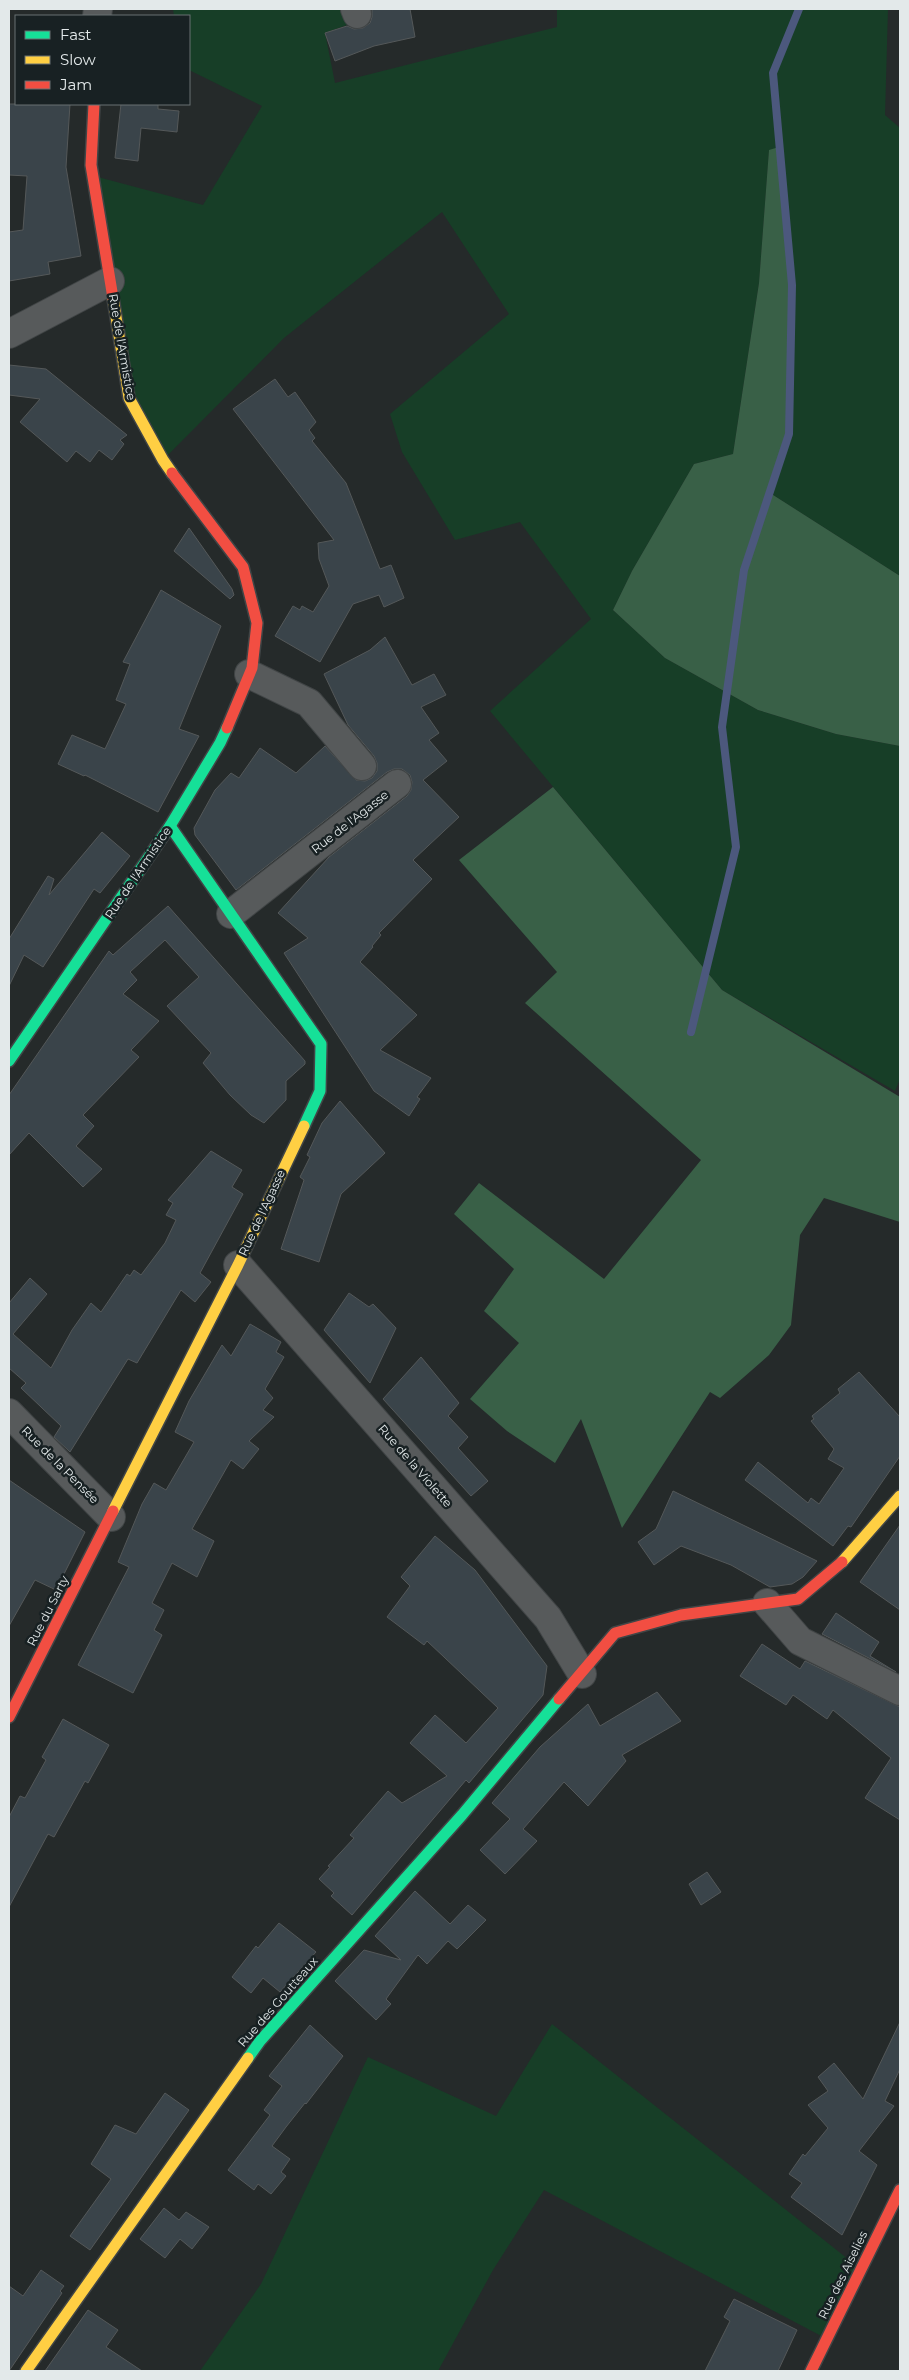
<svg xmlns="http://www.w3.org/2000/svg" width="909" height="2380" font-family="Montserrat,sans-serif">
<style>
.green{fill:#173e27}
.forest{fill:#396047}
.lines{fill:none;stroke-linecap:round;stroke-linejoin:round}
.stream{stroke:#4c587d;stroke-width:8}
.building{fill:#3a444a;stroke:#545859}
.street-casing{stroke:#414546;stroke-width:30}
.fast-casing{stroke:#414546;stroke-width:14}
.slow-casing{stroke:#414546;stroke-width:14}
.jam-casing{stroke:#414546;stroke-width:14}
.street{stroke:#575a5b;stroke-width:28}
.fast{stroke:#16e098;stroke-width:11}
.slow{stroke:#ffcf43;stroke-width:11}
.jam{stroke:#f24e42;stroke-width:11}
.labels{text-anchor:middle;stroke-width:5;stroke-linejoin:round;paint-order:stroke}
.street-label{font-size:12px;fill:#e3e9ea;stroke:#182123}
</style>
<rect width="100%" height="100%" fill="#252a2a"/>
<g class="green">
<polygon points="173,9 342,9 347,25 325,33 335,83 557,27 557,9 888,9 885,115 900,128 900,576 770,493 789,434 792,285 779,147 769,151 759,283 733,454 694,464 632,571 613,610 665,658 758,710 836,734 900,746 900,1079 895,1091 722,990 490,711 591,619 520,522 455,540 402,452 390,414 509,314 442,212 284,338 163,460 129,398 94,176 203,205 262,106 189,70 189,16 174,16"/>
<polygon points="552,2024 858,2267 827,2339 544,2190 493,2270 438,2371 200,2371 261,2284 368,2057 496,2116"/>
</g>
<g class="forest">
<polygon points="779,147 792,285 789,434 770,493 900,576 900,746 836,734 758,710 665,658 613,610 632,571 694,464 733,454 759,283 769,150"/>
<polygon points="553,787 722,990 900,1097 900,1222 824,1198 800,1235 791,1325 769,1355 720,1398 710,1392 622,1528 581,1419 555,1463 507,1431 470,1399 519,1343 484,1311 514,1269 454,1214 479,1183 604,1279 701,1160 525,1003 557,972 459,860"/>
</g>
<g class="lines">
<polyline class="stream" points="691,1032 736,847 722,727 744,570 789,434 792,285 773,73 799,9"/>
</g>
<g class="building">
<polygon points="372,9 410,9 415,37 374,46 335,61 325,33 347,26 354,29 363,28 370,23 372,17"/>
<polygon points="9,104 70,104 66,167 81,256 48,262 50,274 9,281 9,232 23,230 27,176 9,175"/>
<polygon points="121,104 158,104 158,109 179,111 177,132 141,128 138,161 115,158"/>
<polygon points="9,365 46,369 127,435 120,440 124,444 112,460 99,450 90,462 76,451 67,462 20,422 40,399 9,395"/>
<polygon points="275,379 288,397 295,392 316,422 309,430 315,438 312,441 346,483 380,569 391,565 404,598 384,607 379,595 353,604 320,662 275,636 293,606 300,610 302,606 313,612 329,586 319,559 318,543 334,540 233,409"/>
<polygon points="189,528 232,589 234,595 230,599 174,551"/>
<polygon points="161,590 221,626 179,729 199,736 158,812 85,775 84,776 58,764 72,735 105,749 126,704 116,700 130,664 123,662"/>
<polygon points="385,637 412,685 434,674 446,695 421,707 439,733 429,740 447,761 423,780 459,817 413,860 432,879 379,933 381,935 372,946 373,947 360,962 417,1015 380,1050 431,1078 417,1097 420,1099 409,1116 374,1091 284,953 308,938 278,913 329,857 407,796 411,790 412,782 410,775 402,769 394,769 387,772 236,890 195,835 194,828 215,790 231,773 239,778 260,748 296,773 325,746 356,780 365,781 372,778 377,771 377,763 374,756 348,725 324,674 370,650"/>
<polygon points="102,832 130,856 100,893 94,889 43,967 24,955 9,986 9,939 48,876 54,879 49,895"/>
<polygon points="168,906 305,1061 305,1064 286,1081 286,1100 264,1123 251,1115 230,1095 203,1063 211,1053 167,1006 199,977 165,940 130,972 137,980 123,994 159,1021 131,1050 139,1057 83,1115 94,1126 76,1146 102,1169 83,1187 29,1133 9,1155 9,1095 109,951 113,955"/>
<polygon points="340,1101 385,1153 341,1194 319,1262 281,1249 304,1180 300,1177 310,1157 307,1155 322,1123"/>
<polygon points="211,1151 242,1170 232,1187 243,1194 200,1273 211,1282 195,1302 181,1290 137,1363 128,1359 70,1452 54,1437 61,1426 21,1388 26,1383 9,1368 9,1303 30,1278 47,1294 13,1334 51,1368 72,1330 91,1303 101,1312 127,1274 130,1276 134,1270 141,1275 165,1243 176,1220 166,1215 173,1203 168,1200"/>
<polygon points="349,1293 369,1307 373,1304 396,1328 370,1383 324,1330"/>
<polygon points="250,1324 281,1342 276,1352 284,1357 265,1389 273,1398 263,1410 274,1417 249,1441 259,1449 243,1469 231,1460 192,1529 214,1541 197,1577 172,1563 152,1603 164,1610 154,1630 162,1635 133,1693 78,1665 129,1567 118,1562 142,1504 154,1483 166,1490 194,1442 175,1432 189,1401 222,1345 231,1356"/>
<polygon points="421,1357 459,1403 448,1416 468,1437 458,1448 488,1481 471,1496 383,1399"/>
<polygon points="859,1372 900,1417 900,1456 851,1527 848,1526 833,1546 745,1480 758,1462 808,1503 811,1498 819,1504 844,1468 828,1459 834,1449 811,1421 814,1419 812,1416 840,1393 838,1389"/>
<polygon points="9,1480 85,1532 56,1590 35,1580 9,1626"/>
<polygon points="673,1491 817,1561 803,1577 792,1584 770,1587 731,1565 681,1546 654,1565 638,1542 656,1529"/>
<polygon points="900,1525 900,1610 860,1582"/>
<polygon points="435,1536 475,1570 547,1666 543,1695 469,1783 466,1780 352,1915 331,1896 334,1893 319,1879 330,1867 328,1866 354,1838 350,1835 388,1791 402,1803 447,1776 410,1743 435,1715 466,1743 498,1708 427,1641 424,1645 387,1617 410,1586 401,1577"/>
<polygon points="836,1613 879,1642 870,1656 896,1672 822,1634"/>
<polygon points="762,1644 800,1669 805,1661 900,1707 900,1820 865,1798 891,1758 833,1710 827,1719 793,1695 786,1705 740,1676"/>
<polygon points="657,1692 681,1721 622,1755 626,1761 588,1806 564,1782 523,1829 537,1841 505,1874 480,1850 510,1819 492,1803 540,1747 588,1704 600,1726"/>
<polygon points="63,1719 109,1745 88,1783 85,1781 54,1837 48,1834 9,1907 9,1817 20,1796 25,1798 46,1760 42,1757"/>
<polygon points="707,1872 721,1892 701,1905 689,1884"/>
<polygon points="415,1891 450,1924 468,1905 486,1920 457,1949 448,1941 427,1964 418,1955 386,1999 391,2004 376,2020 335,1981 364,1950 401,1960 375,1936"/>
<polygon points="279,1923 316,1952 280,1992 263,1978 251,1993 232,1977 256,1946 258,1948"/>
<polygon points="900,2022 900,2069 885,2101 894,2106 859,2151 877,2165 842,2235 791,2197 802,2183 789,2174 803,2154 805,2156 828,2128 808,2105 828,2091 818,2077 834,2063 863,2099"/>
<polygon points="310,2025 343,2056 306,2104 305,2103 286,2127 272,2146 290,2159 281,2172 286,2176 271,2194 258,2184 254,2190 228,2170 270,2115 264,2110 282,2086 269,2076"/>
<polygon points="165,2093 189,2110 90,2250 70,2236 111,2179 91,2164 115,2125 136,2134"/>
<polygon points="164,2208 179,2220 186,2212 209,2227 192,2249 180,2239 165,2258 140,2239"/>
<polygon points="41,2270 64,2286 60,2291 62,2293 9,2371 9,2286 23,2296"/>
<polygon points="734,2299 797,2330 778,2371 705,2371 730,2321 724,2317"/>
<polygon points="88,2310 118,2330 106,2347 142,2371 45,2371"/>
</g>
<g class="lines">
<g class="street-casing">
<g id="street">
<polyline points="355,9 357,14"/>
<polyline points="97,16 98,9"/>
<polyline points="9,334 110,281"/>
<polyline points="249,674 309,703 362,766"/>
<polyline points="231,914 397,784"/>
<polyline points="238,1265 548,1618 582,1674"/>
<polyline points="9,1413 111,1517"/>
<polyline points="767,1603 800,1641 900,1691"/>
</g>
</g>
<g class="fast-casing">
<g id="fast">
<polyline points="170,826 321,1044 320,1091 304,1126"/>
<polyline points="9,1061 170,826 220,743 227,728"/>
<polyline points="248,2058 260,2041 462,1815 559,1699"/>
</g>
</g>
<g class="slow-casing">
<g id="slow">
<polyline points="113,298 129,398 163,460 172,473"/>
<polyline points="113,1511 238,1265 304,1126"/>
<polyline points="842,1562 900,1496"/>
<polyline points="26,2371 248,2058"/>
</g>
</g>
<g class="jam-casing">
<g id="jam">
<polyline points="94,104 91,165 113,298"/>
<polyline points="172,473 243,567 257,623 252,668 227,728"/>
<polyline points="559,1699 615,1633 681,1615 798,1599 842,1562"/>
<polyline points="9,1717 113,1511"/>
<polyline points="811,2371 900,2190"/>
</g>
</g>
<use href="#street" class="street"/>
<use href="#fast" class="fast"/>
<use href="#slow" class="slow"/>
<use href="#jam" class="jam"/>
</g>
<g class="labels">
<g class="street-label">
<text transform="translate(122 347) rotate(80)" y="4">Rue de l'Armistice</text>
<text transform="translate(350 822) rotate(-38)" y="4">Rue de l'Agasse</text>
<text transform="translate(138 873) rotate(-56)" y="4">Rue de l'Armistice</text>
<text transform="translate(262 1213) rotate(-65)" y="4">Rue de l'Agasse</text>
<text transform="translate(60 1465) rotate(45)" y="4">Rue de la Pensée</text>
<text transform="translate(415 1466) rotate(49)" y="4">Rue de la Violette</text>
<text transform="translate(48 1611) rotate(-63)" y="4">Rue du Sarty</text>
<text transform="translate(278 2002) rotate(-49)" y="4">Rue des Goutteaux</text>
<text transform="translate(843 2275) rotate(-64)" y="4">Rue des Aiselies</text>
</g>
</g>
<rect width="909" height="2380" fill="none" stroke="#e3e9ea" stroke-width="20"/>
<rect x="15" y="15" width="175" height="90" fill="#182123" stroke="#697173"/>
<rect x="25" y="31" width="25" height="8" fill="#16e098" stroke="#697173"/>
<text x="60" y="40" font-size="15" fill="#e3e9ea">Fast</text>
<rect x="25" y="56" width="25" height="8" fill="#ffcf43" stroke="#697173"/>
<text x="60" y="65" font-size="15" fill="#e3e9ea">Slow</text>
<rect x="25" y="81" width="25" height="8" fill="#f24e42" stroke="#697173"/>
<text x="60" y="90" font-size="15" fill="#e3e9ea">Jam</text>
</svg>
